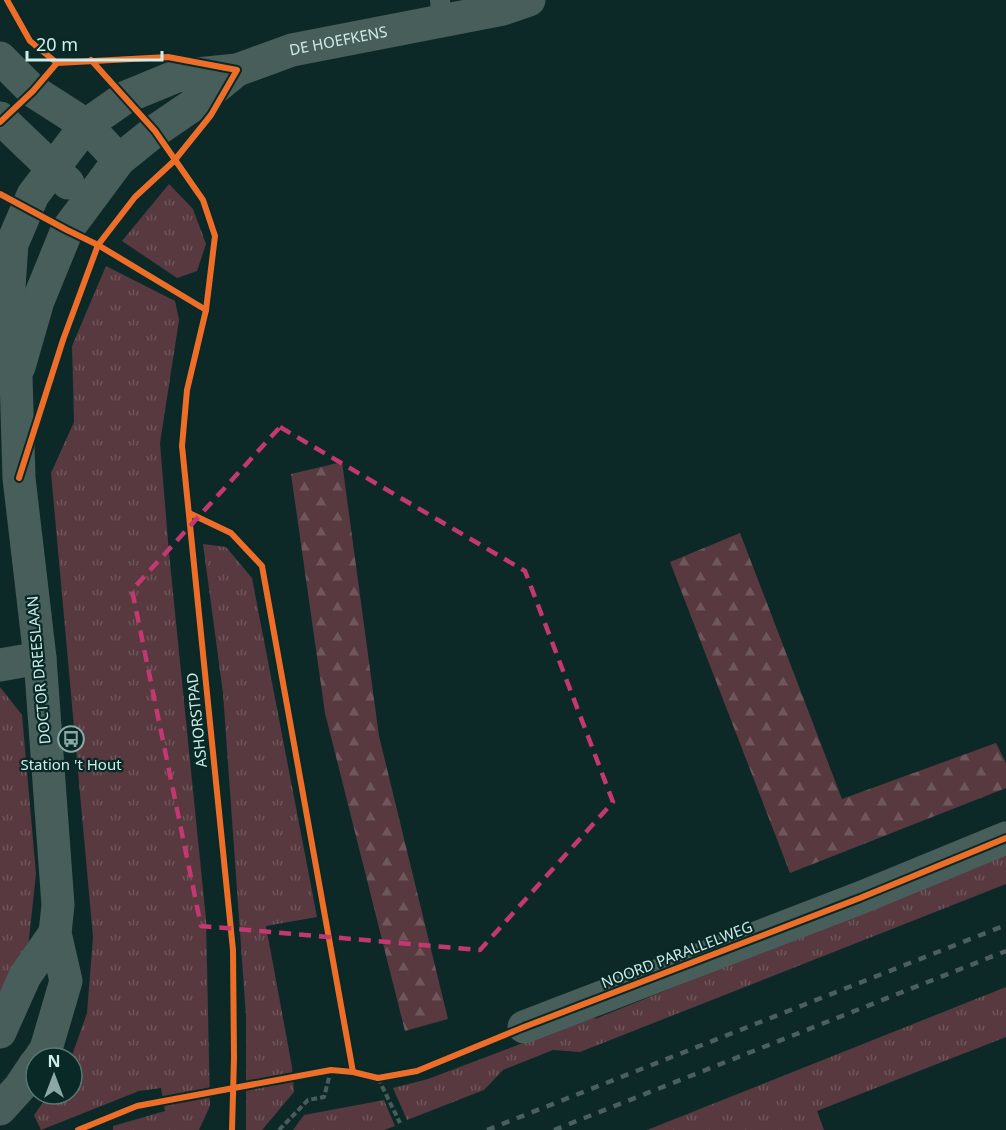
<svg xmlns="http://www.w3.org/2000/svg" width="1006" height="1130" font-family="'Noto Sans',sans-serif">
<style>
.grass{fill:url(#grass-tufts)}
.forest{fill:url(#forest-firs)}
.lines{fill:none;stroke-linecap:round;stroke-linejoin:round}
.path{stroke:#485d5b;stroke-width:4;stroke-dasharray:6 3;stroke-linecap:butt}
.service{stroke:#485e5b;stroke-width:20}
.minor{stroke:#485e5b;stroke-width:33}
.rail{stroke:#4b605e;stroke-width:4.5;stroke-dasharray:8 8;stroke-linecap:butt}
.cycleway-casing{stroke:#082926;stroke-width:10}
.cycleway{stroke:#ee6e29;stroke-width:6}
.marked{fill:none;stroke:#c43870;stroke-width:4.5;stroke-dasharray:12 8;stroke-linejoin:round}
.labels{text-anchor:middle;stroke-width:4.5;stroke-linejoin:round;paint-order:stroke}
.street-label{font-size:15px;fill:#cfece8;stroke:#082926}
.poi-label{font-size:15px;fill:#cfece8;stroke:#082926}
</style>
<defs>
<pattern id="grass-tufts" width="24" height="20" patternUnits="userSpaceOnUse" patternTransform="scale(1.5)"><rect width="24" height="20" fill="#57393f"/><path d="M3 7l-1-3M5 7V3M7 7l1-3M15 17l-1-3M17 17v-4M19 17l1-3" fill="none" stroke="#6e565b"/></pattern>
<pattern id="forest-firs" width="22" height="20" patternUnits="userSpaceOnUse" patternTransform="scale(1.5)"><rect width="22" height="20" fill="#57393f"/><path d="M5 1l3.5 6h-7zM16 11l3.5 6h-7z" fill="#6e565b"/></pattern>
</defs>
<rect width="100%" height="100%" fill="#0d2927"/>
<g class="grass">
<polygon points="169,184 193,209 206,244 197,271 177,278 122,241"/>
<polygon points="106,266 175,301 179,320 160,443 169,553 206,919 210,1106 199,1130 113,1130 113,1126 165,1111 161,1088 139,1091 41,1130 34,1115 49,1094 72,1094 71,1058 87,1013 93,937 51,473 74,422 72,346"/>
<polygon points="203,544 226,547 252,578 317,917 266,926 292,1067 294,1092 262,1130 246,1130 246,1016 223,693"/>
<polygon points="0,687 22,715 36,874 28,948 0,1004"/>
<polygon points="1006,853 1006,884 580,1052 553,1050 503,1070 484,1090 407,1120 393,1088 428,1079 594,1016 595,1019"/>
<polygon points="1006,987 1006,1037 817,1111 824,1130 647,1130"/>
<polygon points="384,1100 395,1126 384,1130 293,1130 304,1115"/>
</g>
<g class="forest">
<polygon points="342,462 379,736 448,1019 405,1031 325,713 291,474"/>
<polygon points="740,533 842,799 996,743 1006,763 1006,788 790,873 670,562"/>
</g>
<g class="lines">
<g class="path">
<polyline points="378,1078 400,1123"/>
<polyline points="279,1130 308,1100 324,1097 331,1070"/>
</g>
<polyline class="service" points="440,0 442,21"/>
<g class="minor">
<polyline points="0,58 33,91 86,125 119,160"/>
<polyline points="0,118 68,183"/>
<polyline points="19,367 38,301 67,230 119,160 155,131 199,101 237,70"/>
<polyline points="0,665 40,658"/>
<polyline points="524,1027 860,898 1006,838"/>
<polyline points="0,1032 25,976 55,933"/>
<path id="s1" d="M40,1058L46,1049L66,981L55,933L58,905L40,658L19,478L16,377L7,316L12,244L33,195L86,125L126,97L177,76L237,70L292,50L503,9L529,0"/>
<polyline points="0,1109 20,1087 36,1063"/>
</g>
<g class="rail">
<polyline points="487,1130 1006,925"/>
<polyline points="554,1130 1006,951"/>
</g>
<g class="cycleway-casing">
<g id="cycleway">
<polyline points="7,0 30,41 57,63 168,57 237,70 211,115 174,161 135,197 98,245 63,340 19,478"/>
<polyline points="91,60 155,131 203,200 215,236 206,310 187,390 182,446 233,950 234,1058 232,1130"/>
<polyline points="0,122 33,91 57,63"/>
<polyline points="0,194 67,230 98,245 206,310"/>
<polyline points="189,513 231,533 262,566 353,1072"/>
<polyline points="78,1130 137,1106 331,1070 353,1072 378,1078 417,1071 524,1027 860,898 1006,838"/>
</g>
</g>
<use href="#cycleway" class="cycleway"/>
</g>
<path class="marked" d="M280,427L525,571L613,802L480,950L201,926L132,590Z"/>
<defs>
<g id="bus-ring" transform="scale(1.35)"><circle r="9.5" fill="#082926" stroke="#8ba8a4" stroke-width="1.5"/><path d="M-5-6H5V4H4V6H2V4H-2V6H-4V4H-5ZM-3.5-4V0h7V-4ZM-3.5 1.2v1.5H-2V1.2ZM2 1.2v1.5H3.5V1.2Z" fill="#8ba8a4"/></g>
</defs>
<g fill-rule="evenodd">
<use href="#bus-ring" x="71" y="739"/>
</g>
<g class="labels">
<g class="street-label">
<text dy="5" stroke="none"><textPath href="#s1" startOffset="1234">DE HOEFKENS</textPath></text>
<text transform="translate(39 670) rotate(-95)" y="5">DOCTOR DREESLAAN</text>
<text transform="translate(197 720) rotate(-96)" y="5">ASHORSTPAD</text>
<text transform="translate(677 955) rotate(-21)" y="5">NOORD PARALLELWEG</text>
</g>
<g class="poi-label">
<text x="71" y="770">Station 't Hout</text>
</g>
</g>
<g transform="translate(54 1076)"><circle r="28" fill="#082926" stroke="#587774" stroke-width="1.5"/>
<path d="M0-4.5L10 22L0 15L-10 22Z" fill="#8ba8a4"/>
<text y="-9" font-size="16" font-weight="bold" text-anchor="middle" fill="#cfece8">N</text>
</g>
<path d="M27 51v9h135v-9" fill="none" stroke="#cfece8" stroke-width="3"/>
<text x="36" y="51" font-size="18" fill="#cfece8" stroke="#082926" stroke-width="4.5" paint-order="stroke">20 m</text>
</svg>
